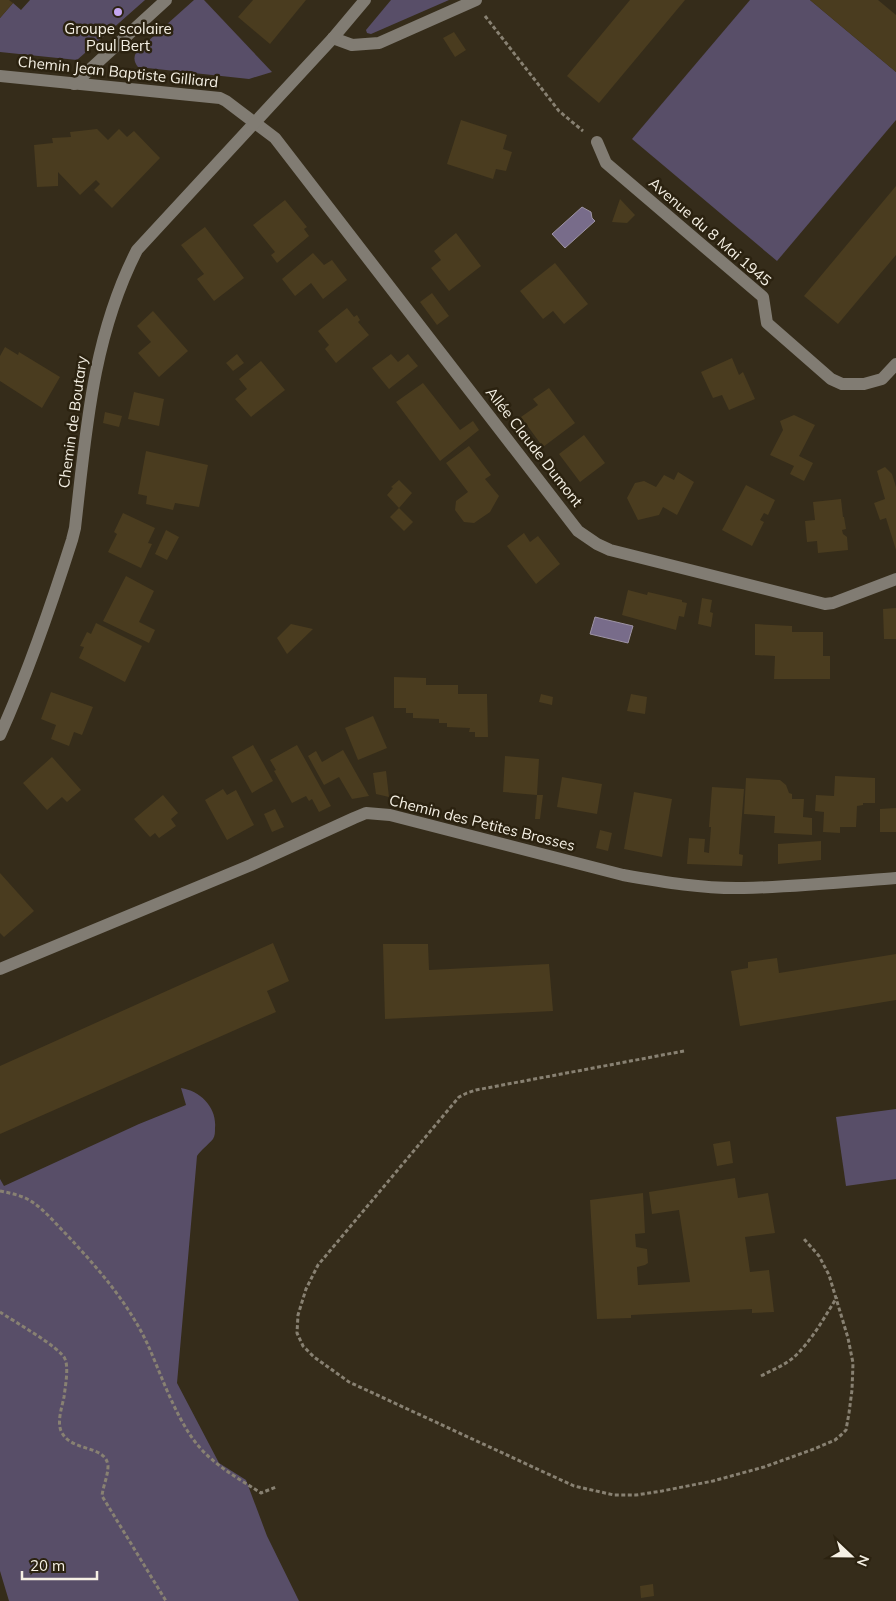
<svg xmlns="http://www.w3.org/2000/svg" width="896" height="1601" font-family="Mulish,sans-serif">
<style>
.green{fill:#584e68}
.water{fill:#786c8a;stroke:#9e94a5}
.building{fill:#4a3c1f}
.lines{fill:none;stroke-linecap:round;stroke-linejoin:round}
.path{stroke:#888172;stroke-width:3;stroke-dasharray:4 2.5;stroke-linecap:butt}
.minor{stroke:#817c73;stroke-width:12}
.poi-dot{fill:#c5a7f1;stroke:#2b2210;stroke-width:2}
.labels{text-anchor:middle;stroke-width:5;stroke-linejoin:round;paint-order:stroke}
.poi-label{font-size:15px;fill:#f5f0e4;stroke:#2b2210}
.street-label{font-size:15px;fill:#f5f0e4;stroke:#2b2210}
</style>
<rect width="100%" height="100%" fill="#352c1a"/>
<g class="green">
<polygon points="30,0 145,0 77,60 0,52 0,18 13,3 21,10"/>
<path d="M194,0H204L272,72L249,79L138,67C134,62 133,57 137,51Z"/>
<polygon points="391,0 449,0 371,34 367,33 366,30"/>
<polygon points="750,0 810,0 896,72 896,120 777,261 632,139"/>
<path d="M181,1088C201,1091 217,1108 215,1128C215,1132 215,1136 213,1139C208,1145 201,1150 197,1156L177,1383L219,1463L246,1480L267,1536L299,1601H9L0,1571V1179L4,1186L139,1124L186,1105Z"/>
<polygon points="896,1109 896,1179 846,1186 836,1117"/>
</g>
<g class="water">
<polygon points="582,207 591,212 592,218 595,221 565,248 552,234"/>
<polygon points="595,617 633,626 628,643 590,634"/>
</g>
<g class="building">
<polygon points="0,0 9,0 13,3 0,18"/>
<polygon points="253,0 306,0 270,44 238,17"/>
<polygon points="630,0 685,0 599,103 567,76"/>
<polygon points="810,0 878,0 896,15 896,72"/>
<polygon points="454,32 466,50 455,57 443,38"/>
<polygon points="461,120 507,135 503,149 512,152 506,171 496,169 493,179 447,164"/>
<polygon points="97,129 108,140 119,129 127,137 134,131 160,158 112,208 94,190 100,184 96,180 80,195 58,172 58,186 37,187 34,145 53,143 52,138 71,137 70,132"/>
<polygon points="896,186 896,255 838,324 804,296"/>
<polygon points="620,199 635,215 627,223 612,222"/>
<polygon points="285,200 307,227 304,229 309,236 277,263 271,255 275,252 253,225"/>
<polygon points="205,227 244,278 214,301 197,279 204,274 181,245"/>
<polygon points="456,233 481,266 449,291 431,268 441,260 434,251"/>
<polygon points="313,253 324,265 332,260 347,280 323,299 311,283 295,296 282,279"/>
<polygon points="555,263 588,304 564,324 553,311 543,319 520,291"/>
<polygon points="432,293 449,316 437,325 420,302"/>
<polygon points="347,308 354,317 357,315 360,320 358,322 369,335 336,363 325,349 329,345 318,331"/>
<polygon points="153,311 188,351 159,377 138,353 151,342 137,326"/>
<polygon points="5,347 18,355 19,352 60,377 42,408 0,381 0,356"/>
<polygon points="237,354 244,363 233,371 226,363"/>
<polygon points="391,354 398,362 408,354 418,366 389,389 372,368"/>
<polygon points="732,358 739,375 743,372 755,399 729,410 722,395 713,398 701,372"/>
<polygon points="261,361 285,390 251,417 235,399 247,389 239,379"/>
<polygon points="423,383 460,430 473,421 479,430 440,461 396,402"/>
<polygon points="549,388 575,423 543,447 521,417 538,405 533,399"/>
<polygon points="134,392 164,399 159,426 128,419"/>
<polygon points="105,412 122,416 119,427 103,423"/>
<polygon points="794,415 815,425 799,456 813,463 804,481 790,474 794,466 770,455 783,430 780,421"/>
<polygon points="584,435 605,463 580,482 559,454"/>
<polygon points="469,446 491,475 485,479 499,496 490,512 474,523 464,522 455,510 456,501 468,492 446,463"/>
<polygon points="146,451 208,465 199,507 175,503 173,510 146,504 147,496 138,494"/>
<polygon points="885,467 892,474 896,487 896,550 886,518 880,520 874,503 885,499 877,471"/>
<polygon points="678,472 694,482 677,515 663,507 659,515 638,520 627,498 635,483 644,481 656,487 664,475 674,480"/>
<polygon points="399,480 412,493 399,508 387,495 393,488 391,487"/>
<polygon points="746,485 775,500 768,515 764,513 760,520 764,522 752,546 722,530"/>
<polygon points="841,499 843,517 844,517 846,529 842,530 843,534 847,537 848,550 818,553 817,541 807,542 805,521 815,520 813,502"/>
<polygon points="399,508 413,522 404,531 390,517"/>
<polygon points="123,513 155,528 148,543 152,544 141,568 108,552 117,534 114,532"/>
<polygon points="166,530 179,537 167,560 155,554"/>
<polygon points="524,533 530,542 538,536 560,564 536,584 507,546"/>
<polygon points="126,576 154,591 139,622 155,630 149,643 103,621"/>
<polygon points="628,590 647,595 648,592 682,600 682,602 687,603 684,617 679,616 676,630 622,615"/>
<polygon points="702,598 712,600 710,612 713,613 711,627 698,624"/>
<polygon points="896,608 896,639 884,639 883,609"/>
<polygon points="96,623 142,646 125,682 79,658 84,647 80,646 87,632 91,634"/>
<polygon points="291,624 313,629 287,654 277,638"/>
<polygon points="755,624 792,626 792,632 823,632 823,656 830,656 830,679 774,679 775,656 755,655"/>
<polygon points="394,677 426,678 426,685 458,685 458,694 487,694 488,737 475,737 475,732 469,732 470,728 447,727 447,723 439,723 439,719 413,718 413,713 406,713 406,708 394,708"/>
<polygon points="51,692 93,707 82,735 74,732 69,746 51,739 56,725 41,719"/>
<polygon points="541,694 553,697 552,705 539,702"/>
<polygon points="631,694 647,697 645,714 627,711"/>
<polygon points="373,716 387,748 358,760 345,728"/>
<polygon points="253,745 273,781 252,793 232,757"/>
<polygon points="297,745 331,806 319,812 312,799 309,801 306,796 292,803 274,771 276,770 270,760"/>
<polygon points="343,750 369,796 352,799 339,777 324,785 308,756 316,751 322,762"/>
<polygon points="505,756 539,759 537,795 503,792"/>
<polygon points="52,757 81,790 67,802 62,797 47,810 23,783"/>
<polygon points="386,771 389,797 376,794 373,773"/>
<polygon points="835,776 875,778 875,803 863,803 863,805 857,806 856,827 840,827 840,833 823,832 824,812 815,811 816,795 834,796"/>
<polygon points="562,777 602,784 597,814 557,807"/>
<polygon points="746,778 780,780 786,785 789,793 792,794 792,799 804,799 803,817 812,818 812,835 774,833 775,816 744,814"/>
<polygon points="712,787 744,789 739,854 743,855 742,866 687,864 689,838 705,839 704,852 709,853 711,827 709,827"/>
<polygon points="223,789 227,795 236,790 254,825 227,840 205,800"/>
<polygon points="634,792 672,799 662,857 624,849"/>
<polygon points="163,795 178,813 171,819 176,826 159,838 155,833 150,837 134,819"/>
<polygon points="537,795 543,795 540,819 535,819"/>
<polygon points="896,808 896,832 880,832 880,809"/>
<polygon points="275,809 284,827 272,832 264,814"/>
<polygon points="600,830 612,833 608,851 596,848"/>
<polygon points="821,841 821,860 778,864 778,844"/>
<polygon points="0,873 34,911 4,937 0,933"/>
<polygon points="273,943 289,981 267,991 276,1012 0,1134 0,1066"/>
<polygon points="383,944 428,944 429,970 549,964 553,1011 385,1019"/>
<polygon points="896,954 896,1000 740,1026 731,971 748,968 748,962 777,958 779,973"/>
<polygon points="730,1141 733,1163 717,1166 713,1144"/>
<polygon points="735,1178 738,1198 768,1193 775,1233 745,1237 750,1272 769,1270 774,1312 752,1313 752,1309 631,1315 631,1318 597,1319 590,1200 643,1193 645,1233 635,1234 636,1247 647,1249 648,1263 645,1265 637,1267 638,1285 690,1282 679,1210 652,1214 649,1192"/>
<polygon points="653,1584 654,1596 641,1598 640,1586"/>
</g>
<g class="lines">
<g class="path">
<polyline points="485,16 559,111 583,131"/>
<polyline points="684,1051 476,1090 467,1093 459,1097 318,1265 306,1289 298,1315 297,1333 303,1346 314,1357 349,1382 574,1486 614,1495 636,1495 662,1491 713,1481 764,1467 814,1449 835,1440 841,1435 846,1430 849,1413 852,1390 853,1363 848,1338 829,1275 819,1256 804,1239"/>
<path d="M0,1191C10,1193 20,1195 29,1200C43,1208 54,1222 65,1233C96,1266 127,1301 147,1343C161,1374 173,1411 193,1439C210,1463 236,1477 261,1493L276,1487"/>
<path d="M0,1312C13,1321 60,1347 65,1359C69,1368 65,1388 64,1397C62,1407 57,1421 61,1431C71,1453 106,1444 108,1466C108,1476 103,1486 102,1496L166,1601"/>
<path d="M761,1376C772,1370 783,1366 793,1358C811,1342 824,1318 837,1297"/>
</g>
<g class="minor">
<polyline points="333,38 352,45 379,43 476,0"/>
<polyline points="0,76 220,98 226,101 275,138 578,531 597,544 610,550 825,604 833,603 896,579"/>
<polyline points="74,84 166,0"/>
<polyline points="597,142 606,163 763,297 767,323 831,379 842,384 864,384 882,379 896,364"/>
<path d="M0,735C29,671 51,606 72,540L75,528C86,432 92,338 137,250L333,38L365,0"/>
<path d="M0,969L251,865L354,818L366,813L390,815L623,875C663,882 704,889 744,888C795,887 846,882 896,878"/>
</g>
</g>
<circle class="poi-dot" cx="118" cy="12" r="5"/>
<g class="labels">
<g class="poi-label">
<text x="118" y="34">Groupe scolaire<tspan x="118" dy="17">Paul Bert</tspan></text>
</g>
<g class="street-label">
<text transform="translate(118 72) rotate(6)" y="5">Chemin Jean Baptiste Gilliard</text>
<text transform="translate(710 232) rotate(41)" y="5">Avenue du 8 Mai 1945</text>
<text transform="translate(73 422) rotate(-82)" y="5">Chemin de Boutary</text>
<text transform="translate(534 447) rotate(52)" y="5">Allée Claude Dumont</text>
<text transform="translate(482 823) rotate(14)" y="5">Chemin des Petites Brosses</text>
</g>
</g>
<g transform="translate(851 1556) rotate(112)" stroke="#2b2210" stroke-width="4" paint-order="stroke">
<path d="M0-4L9 19L0 12L-9 19Z" fill="#f5f0e4"/>
<text y="-8" font-size="14" font-weight="bold" text-anchor="middle" fill="#f5f0e4">N</text>
</g>
<path d="M22 1571v8h75v-8" fill="none" stroke="#f5f0e4" stroke-width="2.5"/>
<text x="30" y="1571" font-size="15" fill="#f5f0e4" stroke="#2b2210" stroke-width="4" paint-order="stroke">20 m</text>
</svg>
